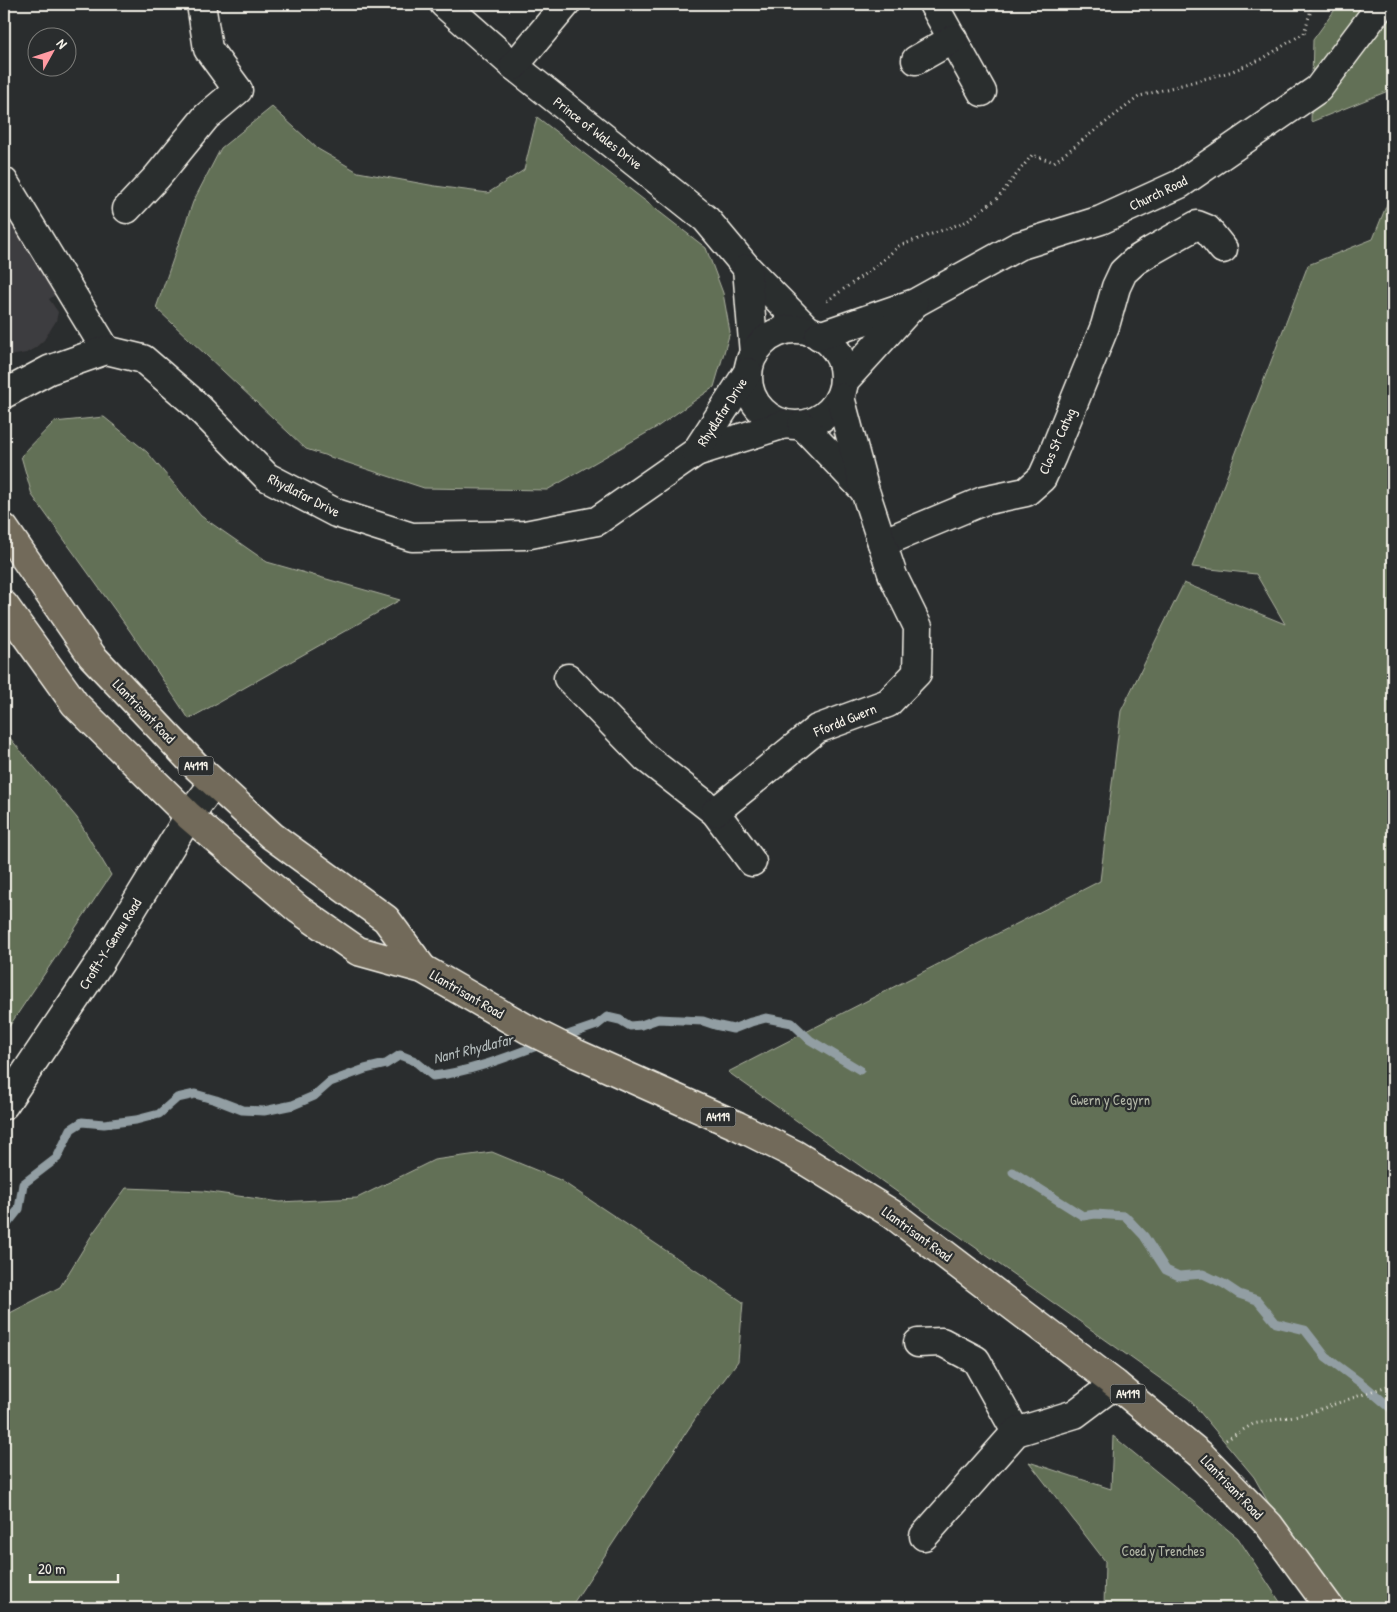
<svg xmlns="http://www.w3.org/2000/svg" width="1397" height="1612" font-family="'Patrick Hand',sans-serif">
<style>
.built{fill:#3e3c3f}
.green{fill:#626f56;stroke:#abb09f}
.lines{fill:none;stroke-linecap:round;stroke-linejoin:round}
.stream{stroke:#929ea3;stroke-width:9}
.minor-casing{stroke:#f4f1e8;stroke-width:31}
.major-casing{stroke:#f4f1e8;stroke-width:31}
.path{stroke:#f4f1e8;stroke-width:3;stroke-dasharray:1 4;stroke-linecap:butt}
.minor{stroke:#2a2d2e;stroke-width:28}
.major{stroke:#726b5a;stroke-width:28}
.wall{fill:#5f5159;stroke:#f4f1e8}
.shaded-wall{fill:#4d4249;stroke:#f4f1e8}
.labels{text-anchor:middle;stroke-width:4.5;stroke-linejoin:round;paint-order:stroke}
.shield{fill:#2a2d2e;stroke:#b7b6b0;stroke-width:1}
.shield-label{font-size:12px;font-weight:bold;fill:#f4f1e8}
.street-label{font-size:14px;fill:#f4f1e8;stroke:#2a2d2e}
.park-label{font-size:14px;fill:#b2b6a6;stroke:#2a2d2e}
.water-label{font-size:15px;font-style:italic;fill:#b2baba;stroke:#2a2d2e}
</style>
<rect width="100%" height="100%" fill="#2a2d2e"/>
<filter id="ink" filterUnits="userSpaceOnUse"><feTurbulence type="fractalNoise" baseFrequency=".02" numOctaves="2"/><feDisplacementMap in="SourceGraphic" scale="10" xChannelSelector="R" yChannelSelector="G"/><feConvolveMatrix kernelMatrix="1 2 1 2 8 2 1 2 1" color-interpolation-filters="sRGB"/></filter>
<g filter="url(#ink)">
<polygon class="built" points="4,206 57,294 49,299 58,312 56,321 44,340 35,348 26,353 4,357"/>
<g class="green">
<polygon points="1339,4 1393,4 1393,89 1311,122 1313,40"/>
<polygon points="272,107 318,149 358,172 435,186 488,193 524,170 537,117 706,248 723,293 730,332 714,387 657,427 547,490 424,488 306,449 156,308 193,202 221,148"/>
<polygon points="1393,189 1393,1608 1341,1608 1288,1538 1254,1477 1189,1399 728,1072 1100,881 1121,711 1184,583 1285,624 1256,574 1192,567 1308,265 1373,239"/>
<polygon points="104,417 147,452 201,516 267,562 400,600 189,719 130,631 32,495 21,456 54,422"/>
<polygon points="4,731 77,818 111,875 4,1034"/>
<polygon points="492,1152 560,1180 743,1302 738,1361 697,1416 570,1608 4,1608 4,1315 8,1314 60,1287 93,1233 126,1188 203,1191 280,1202 357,1198 434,1160"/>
<polygon points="1113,1436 1238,1538 1284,1608 1104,1608 1105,1561 1029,1462 1111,1489"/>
</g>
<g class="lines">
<g class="stream">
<polyline points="559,1038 597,1025 607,1017 620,1020 630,1026 641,1025 658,1019 703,1021 715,1025 733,1029 751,1022 766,1018 792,1023 810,1040 860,1070"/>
<polyline points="1013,1172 1083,1216 1095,1214 1125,1216 1144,1236 1166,1270 1179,1276 1203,1274 1224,1284 1239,1294 1257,1300 1276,1323 1305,1330 1326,1357 1365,1386 1393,1410"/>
<path d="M4,1228L19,1209L23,1184L57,1158L71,1129L82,1122L104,1124L136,1120L159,1114L177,1098L195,1094L216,1100L242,1110L264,1111L293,1105L314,1096L330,1082L365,1069L386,1064L400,1055L415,1061L433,1076C470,1072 507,1057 542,1044"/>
</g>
<g class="minor-casing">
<g id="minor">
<polyline points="444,4 514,66 706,219 747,268 809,331"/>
<polyline points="933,4 982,92"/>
<polyline points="916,60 953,39"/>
<polyline points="514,66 566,4"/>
<polyline points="4,182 106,350"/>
<polyline points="127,209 157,177 206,117 238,90 208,49 201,4"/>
<polyline points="747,268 754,354"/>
<circle cx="796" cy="377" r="48"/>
<polyline points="819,336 915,303 1018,246 1101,220 1180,184 1318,89 1382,4"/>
<polyline points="844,381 914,304"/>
<polyline points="4,394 49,370 106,350 143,359 194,403 267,477 336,513 412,537 525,535 597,521 696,452 785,424"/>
<polyline points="802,425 864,490"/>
<polyline points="696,452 748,372"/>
<polyline points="882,543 983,501 1026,492 1042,478 1052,456 1105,326 1116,287 1123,272 1135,261 1151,251 1197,225 1207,229 1223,249"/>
<polyline points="568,678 646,758 715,812 752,862"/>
<polyline points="715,812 817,729 888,703 917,673 918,627 893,576 865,491 840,397"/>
<polyline points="4,1105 100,962 189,816 214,783"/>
<polyline points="918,1343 942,1342 976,1360 1016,1432"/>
<polyline points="924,1536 1016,1432 1075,1414 1115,1384"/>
</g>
</g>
<g class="major-casing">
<g id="major">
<polyline points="4,528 92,656 197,767 272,836 386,919 423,969"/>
<polyline points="4,605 75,704 189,816 298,909 358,951 423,969 529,1030 577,1054 738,1126 794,1154 892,1214 1115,1384 1201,1455 1269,1525 1330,1608"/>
</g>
</g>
<g class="path">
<polyline points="827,301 876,266 899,246 965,222 998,198 1032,155 1054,162 1140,96 1230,72 1262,59 1304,33 1311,10 1310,4"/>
<polyline points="1226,1440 1253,1424 1309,1413 1393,1384"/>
</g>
<use href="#minor" class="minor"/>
<use href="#major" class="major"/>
</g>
<polygon class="wall" points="4,226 6,233 8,252 4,252"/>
<polygon class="shaded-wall" points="4,226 6,233 8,252 4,241"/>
</g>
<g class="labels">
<g class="shield">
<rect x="178.5" y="756.5" width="35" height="19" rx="4"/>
<rect x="700.5" y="1107.5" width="35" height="19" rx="4"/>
<rect x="1110.5" y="1384.5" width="35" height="19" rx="4"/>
</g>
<g class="shield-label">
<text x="196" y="770">A4119</text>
<text x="718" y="1121">A4119</text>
<text x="1128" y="1398">A4119</text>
</g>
<g class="street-label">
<text transform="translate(598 133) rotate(38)" y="5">Prince of Wales Drive</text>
<text transform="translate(1158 193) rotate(-26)" y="5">Church Road</text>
<text transform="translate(722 412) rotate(-57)" y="5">Rhydlafar Drive</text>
<text transform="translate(1057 441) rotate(-66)" y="5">Clos St Catwg</text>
<text transform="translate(304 495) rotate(27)" y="5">Rhydlafar Drive</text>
<text transform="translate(144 711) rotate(46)" y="5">Llantrisant Road</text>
<text transform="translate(845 720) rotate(-22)" y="5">Ffordd Gwern</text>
<text transform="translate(110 944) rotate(-58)" y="5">Crofft-Y-Genau Road</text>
<text transform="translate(467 994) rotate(30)" y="5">Llantrisant Road</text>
<text transform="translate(917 1234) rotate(36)" y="5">Llantrisant Road</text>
<text transform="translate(1232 1487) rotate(46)" y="5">Llantrisant Road</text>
</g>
<g class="park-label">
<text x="1110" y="1105">Gwern y Cegyrn</text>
<text x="1163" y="1556">Coed y Trenches</text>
</g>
<g class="water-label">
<text transform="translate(473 1049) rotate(-14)" y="5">Nant Rhydlafar</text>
</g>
</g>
<rect width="1397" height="1612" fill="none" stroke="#2a2d2e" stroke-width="20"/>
<rect x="10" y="10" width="1377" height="1592" fill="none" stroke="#f4f1e8" stroke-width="2" filter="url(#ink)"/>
<g transform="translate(52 52) rotate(50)"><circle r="24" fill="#2a2d2e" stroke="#7b7b78"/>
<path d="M0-4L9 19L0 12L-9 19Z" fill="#ff9aa2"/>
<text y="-8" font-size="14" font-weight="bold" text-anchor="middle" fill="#f4f1e8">N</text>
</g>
<path d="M30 1574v8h88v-8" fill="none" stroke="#f4f1e8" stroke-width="2.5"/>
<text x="38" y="1574" font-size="15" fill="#f4f1e8" stroke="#2a2d2e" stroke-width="4" paint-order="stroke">20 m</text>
</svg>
